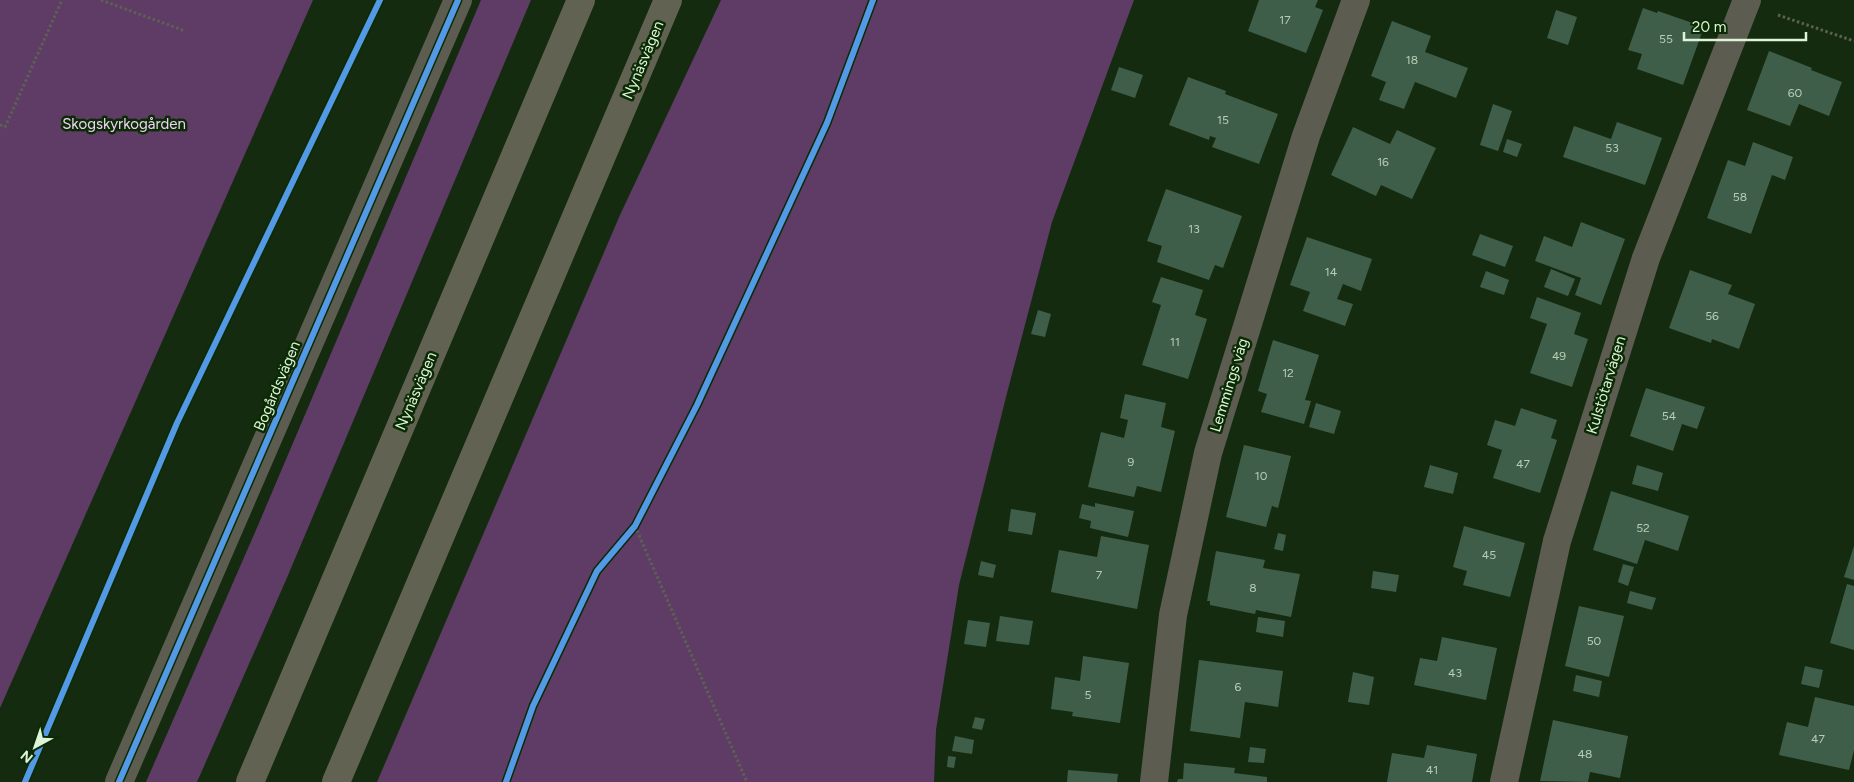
<svg xmlns="http://www.w3.org/2000/svg" width="1854" height="782" font-family="Figtree,sans-serif">
<style>
.green{fill:#5f3c66}
.building{fill:#3f5e49}
.lines{fill:none;stroke-linecap:round;stroke-linejoin:round}
.path{stroke:#5c6154;stroke-width:3;stroke-dasharray:2.5 2.5;stroke-linecap:butt}
.minor{stroke:#5c5c50;stroke-width:28}
.tertiary{stroke:#5c5c50;stroke-width:28}
.trunk{stroke:#626252;stroke-width:28}
.cycleway-casing{stroke:#0b2b05;stroke-width:9}
.cycleway{stroke:#5399e6;stroke-width:6}
.labels{text-anchor:middle;stroke-width:5;stroke-linejoin:round;paint-order:stroke}
.number-label{font-size:12px;fill:#b6ceb4}
.street-label{font-size:15px;fill:#ddf4d8;stroke:#0b2b05}
.park-label{font-size:15px;fill:#f1d2f7;stroke:#0b2b05}
</style>
<rect width="100%" height="100%" fill="#142b10"/>
<g class="green">
<polygon points="0,0 313,0 0,708"/>
<polygon points="481,0 531,0 286,580 197,782 146,782 259,523"/>
<polygon points="721,0 1134,0 1052,222 1006,397 959,585 936,730 934,782 377,782 620,215"/>
</g>
<g class="building">
<polygon points="1259,0 1318,0 1315,7 1323,10 1306,53 1248,31"/>
<polygon points="1643,8 1657,13 1658,11 1704,27 1683,85 1637,69 1642,54 1628,50"/>
<polygon points="1556,10 1577,17 1568,45 1547,38"/>
<polygon points="1392,21 1431,36 1425,52 1468,68 1456,98 1415,82 1404,109 1379,100 1386,82 1371,76"/>
<polygon points="1769,51 1812,68 1811,70 1842,82 1829,116 1799,104 1790,126 1747,110"/>
<polygon points="1119,67 1143,75 1135,98 1111,90"/>
<polygon points="1188,77 1226,91 1225,94 1278,114 1259,164 1212,147 1216,138 1210,136 1209,140 1169,125"/>
<polygon points="1493,104 1512,111 1498,151 1480,145"/>
<polygon points="1617,122 1662,138 1645,185 1563,157 1574,126 1611,139"/>
<polygon points="1353,127 1390,144 1397,130 1436,148 1412,199 1381,185 1376,196 1331,175"/>
<polygon points="1507,139 1522,144 1517,157 1503,152"/>
<polygon points="1753,142 1793,157 1785,180 1772,175 1751,234 1707,218 1728,160 1745,166"/>
<polygon points="1166,189 1242,216 1223,268 1215,265 1209,280 1157,262 1162,246 1147,241"/>
<polygon points="1581,222 1625,239 1601,305 1575,295 1581,278 1535,261 1544,236 1572,247"/>
<polygon points="1480,234 1513,246 1505,267 1472,255"/>
<polygon points="1307,237 1372,259 1361,291 1343,284 1337,299 1353,304 1345,326 1303,311 1310,292 1290,285"/>
<polygon points="1551,269 1575,279 1568,296 1544,287"/>
<polygon points="1690,270 1732,285 1728,294 1755,304 1739,349 1712,339 1711,343 1669,328"/>
<polygon points="1486,271 1509,280 1504,295 1480,287"/>
<polygon points="1161,277 1203,290 1195,315 1207,319 1188,379 1142,365 1161,305 1152,302"/>
<polygon points="1537,297 1581,313 1574,334 1588,339 1572,387 1530,373 1547,324 1530,318"/>
<polygon points="1038,310 1051,314 1045,337 1031,334"/>
<polygon points="1273,340 1319,355 1305,400 1311,401 1304,424 1261,412 1267,394 1258,391"/>
<polygon points="1646,388 1705,407 1697,429 1682,424 1673,451 1630,436"/>
<polygon points="1125,394 1166,403 1161,427 1175,431 1161,492 1137,486 1134,497 1088,487 1101,432 1124,438 1128,420 1120,418"/>
<polygon points="1316,403 1341,411 1334,434 1309,427"/>
<polygon points="1521,408 1557,420 1551,438 1557,440 1540,493 1493,478 1502,450 1487,445 1495,420 1515,426"/>
<polygon points="1244,445 1291,456 1278,508 1272,506 1266,527 1226,517"/>
<polygon points="1430,465 1458,473 1453,494 1424,487"/>
<polygon points="1637,465 1663,473 1658,491 1632,484"/>
<polygon points="1611,491 1689,516 1678,551 1645,540 1637,564 1593,550"/>
<polygon points="1095,503 1134,511 1128,537 1090,528 1091,521 1079,518 1082,504 1095,507"/>
<polygon points="1011,509 1036,513 1032,535 1008,531"/>
<polygon points="1464,526 1525,543 1510,597 1463,585 1467,571 1453,567"/>
<polygon points="1278,533 1286,535 1283,551 1274,549"/>
<polygon points="1101,536 1149,545 1137,609 1051,592 1059,550 1097,557"/>
<polygon points="1854,546 1854,580 1844,577"/>
<polygon points="1216,551 1265,560 1263,568 1300,574 1291,617 1256,610 1255,614 1210,605 1210,601 1207,601"/>
<polygon points="981,561 996,565 993,578 978,575"/>
<polygon points="1623,564 1634,567 1628,586 1618,582"/>
<polygon points="1373,571 1399,575 1396,592 1371,588"/>
<polygon points="1847,584 1854,586 1854,650 1830,643"/>
<polygon points="1630,591 1656,598 1652,610 1627,603"/>
<polygon points="1579,606 1624,616 1609,677 1565,666"/>
<polygon points="1000,616 1033,621 1029,645 996,641"/>
<polygon points="1258,617 1285,621 1283,637 1256,632"/>
<polygon points="968,620 990,623 986,647 964,644"/>
<polygon points="1442,637 1497,648 1486,700 1414,685 1420,658 1437,661"/>
<polygon points="1083,656 1129,663 1120,723 1072,716 1073,712 1051,709 1055,677 1080,681"/>
<polygon points="1199,660 1283,671 1278,707 1245,702 1240,738 1190,731"/>
<polygon points="1805,666 1823,670 1819,688 1801,684"/>
<polygon points="1353,672 1374,677 1369,705 1348,702"/>
<polygon points="1576,675 1602,681 1599,697 1573,691"/>
<polygon points="1815,697 1854,706 1854,750 1849,770 1779,755 1787,722 1808,727"/>
<polygon points="975,717 985,719 982,730 972,728"/>
<polygon points="1553,720 1628,736 1620,778 1590,772 1588,782 1540,781"/>
<polygon points="955,736 974,740 972,754 952,751"/>
<polygon points="1427,745 1477,754 1472,782 1387,782 1392,753 1424,758"/>
<polygon points="1250,747 1266,749 1264,763 1248,762"/>
<polygon points="948,756 956,757 954,768 947,767"/>
<polygon points="1184,763 1235,768 1234,773 1267,777 1267,782 1177,782 1178,779 1183,779"/>
<polygon points="1068,770 1118,774 1117,782 1067,782"/>
</g>
<g class="lines">
<g class="path">
<polyline points="101,0 185,31"/>
<polyline points="1778,15 1854,41"/>
<polyline points="0,125 5,127 62,0"/>
<polyline points="635,526 747,782"/>
</g>
<g class="minor">
<polyline points="1154,782 1173,615 1208,453 1306,136 1356,0"/>
<polyline points="1504,782 1557,541 1646,258 1747,0"/>
</g>
<polyline class="tertiary" points="119,782 458,0"/>
<g class="trunk">
<polyline points="250,782 581,0"/>
<polyline points="336,782 668,0"/>
</g>
<g class="cycleway-casing">
<g id="cycleway">
<polyline points="25,782 177,423 380,0"/>
<polyline points="119,782 458,0"/>
<polyline points="506,782 533,706 597,571 635,526 697,405 827,123 873,0"/>
</g>
</g>
<use href="#cycleway" class="cycleway"/>
</g>
<g class="labels">
<g class="number-label">
<text x="1285" y="24">17</text>
<text x="1666" y="43">55</text>
<text x="1412" y="64">18</text>
<text x="1795" y="97">60</text>
<text x="1223" y="124">15</text>
<text x="1612" y="152">53</text>
<text x="1383" y="166">16</text>
<text x="1740" y="201">58</text>
<text x="1194" y="233">13</text>
<text x="1331" y="276">14</text>
<text x="1712" y="320">56</text>
<text x="1175" y="346">11</text>
<text x="1559" y="360">49</text>
<text x="1288" y="377">12</text>
<text x="1669" y="420">54</text>
<text x="1131" y="466">9</text>
<text x="1523" y="468">47</text>
<text x="1261" y="480">10</text>
<text x="1643" y="532">52</text>
<text x="1489" y="559">45</text>
<text x="1099" y="579">7</text>
<text x="1253" y="592">8</text>
<text x="1594" y="645">50</text>
<text x="1455" y="677">43</text>
<text x="1238" y="691">6</text>
<text x="1088" y="699">5</text>
<text x="1818" y="743">47</text>
<text x="1585" y="758">48</text>
<text x="1432" y="774">41</text>
</g>
<g class="street-label">
<text transform="translate(643 60) rotate(-67)" y="5">Nynäsvägen</text>
<text transform="translate(1229 385) rotate(-73)" y="5">Lemmings väg</text>
<text transform="translate(1606 385) rotate(-73)" y="5">Kulstötarvägen</text>
<text transform="translate(277 386) rotate(-67)" y="5">Bogårdsvägen</text>
<text transform="translate(416 391) rotate(-67)" y="5">Nynäsvägen</text>
</g>
<g class="park-label">
<text x="124" y="129">Skogskyrkogården</text>
</g>
</g>
<g transform="translate(35 747) rotate(220)" stroke="#0b2b05" stroke-width="4" paint-order="stroke">
<path d="M0-4L9 19L0 12L-9 19Z" fill="#ddf4d8"/>
<text y="-8" font-size="14" font-weight="bold" text-anchor="middle" fill="#ddf4d8">N</text>
</g>
<path d="M1684 32v8h122v-8" fill="none" stroke="#ddf4d8" stroke-width="2.5"/>
<text x="1692" y="32" font-size="15" fill="#ddf4d8" stroke="#0b2b05" stroke-width="4" paint-order="stroke">20 m</text>
</svg>
